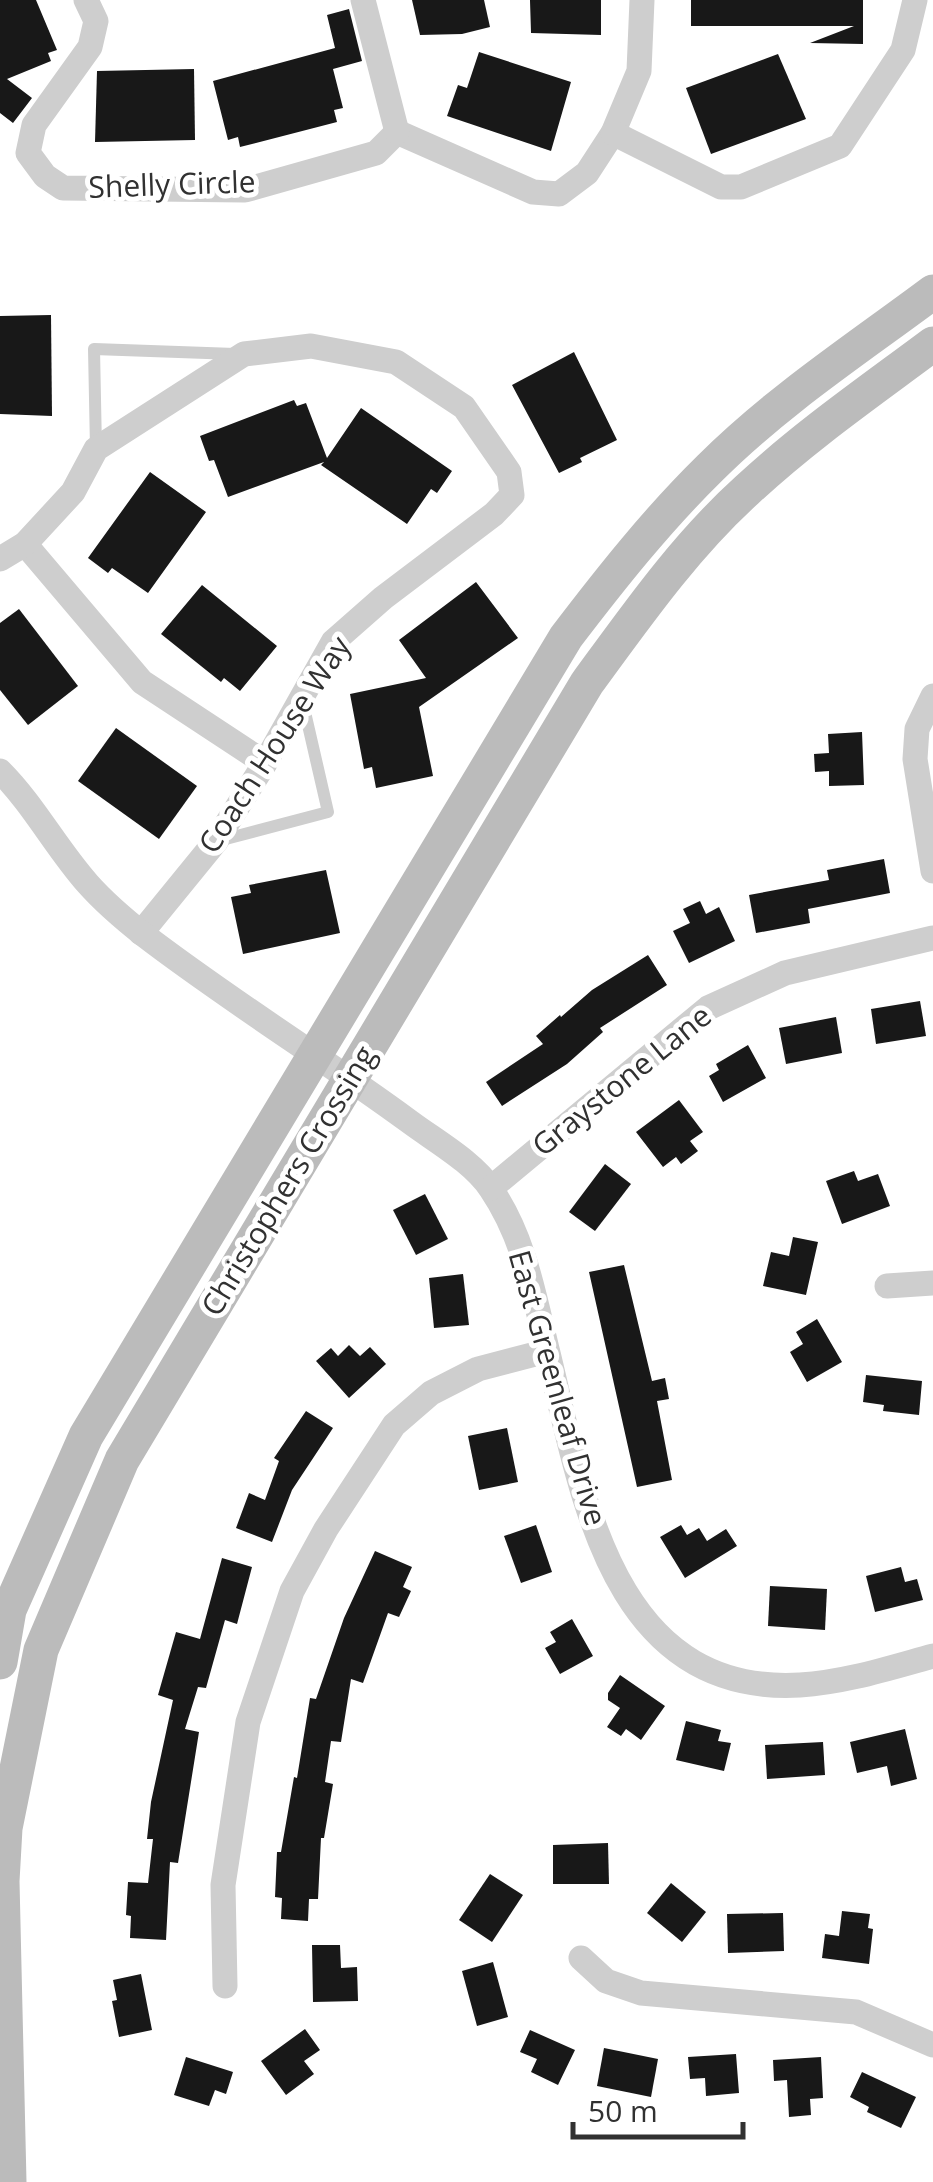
<svg xmlns="http://www.w3.org/2000/svg" width="933" height="2182" font-family="'Open Sans',sans-serif">
<style>
.building{fill:#181818}
.lines{fill:none;stroke-linecap:round;stroke-linejoin:round}
.lane{stroke:#cecece;stroke-width:12}
.street{stroke:#cecece;stroke-width:25}
.secondary{stroke:#bbb;stroke-width:35}
.labels{text-anchor:middle;stroke-width:10;stroke-linejoin:round;paint-order:stroke}
.street-label{font-size:30px;fill:#313131;stroke:#fff}
</style>
<rect width="100%" height="100%" fill="#fff"/>
<g class="building">
<polygon points="0,0 36,0 57,50 48,53 51,61 7,79 32,98 13,123 0,113"/>
<polygon points="412,0 484,0 490,27 462,34 420,35"/>
<polygon points="530,0 601,0 601,35 531,33"/>
<polygon points="691,0 863,0 863,44 810,43 854,26 691,26"/>
<polygon points="349,9 362,61 333,69 343,108 334,110 337,122 240,147 238,137 228,140 213,81 335,48 327,15"/>
<polygon points="479,52 571,82 551,151 447,116 458,85 467,88"/>
<polygon points="778,54 806,119 711,154 686,88"/>
<polygon points="194,69 195,140 95,142 97,71"/>
<polygon points="51,315 52,416 0,414 0,316"/>
<polygon points="574,352 617,440 580,458 582,462 559,473 512,385"/>
<polygon points="294,400 297,406 306,403 327,458 361,408 452,471 437,493 431,489 407,524 321,465 324,462 228,497 214,460 209,461 200,436"/>
<polygon points="150,472 206,512 148,593 112,568 108,573 88,558"/>
<polygon points="476,582 518,638 419,707 433,776 376,788 372,767 364,769 350,694 426,678 399,640"/>
<polygon points="202,585 277,646 240,691 224,678 221,682 161,634"/>
<polygon points="19,609 78,686 28,725 0,690 0,623"/>
<polygon points="116,728 197,786 159,839 78,781"/>
<polygon points="862,732 864,785 829,786 829,771 815,772 814,754 829,753 828,734"/>
<polygon points="884,859 890,893 808,909 810,923 756,933 749,895 829,880 827,870"/>
<polygon points="326,870 340,933 243,954 231,897 251,893 249,885"/>
<polygon points="700,901 706,914 719,907 735,941 689,963 673,931 690,923 683,909"/>
<polygon points="648,955 667,985 600,1028 603,1032 567,1064 502,1106 486,1082 543,1044 536,1036 560,1015 561,1017 592,990"/>
<polygon points="920,1001 926,1036 876,1044 871,1009"/>
<polygon points="836,1017 842,1053 786,1064 779,1028"/>
<polygon points="748,1045 766,1078 723,1102 709,1076 719,1070 716,1064"/>
<polygon points="679,1100 703,1132 690,1141 698,1151 681,1164 676,1157 663,1167 636,1132"/>
<polygon points="605,1164 631,1184 595,1231 569,1212"/>
<polygon points="854,1171 858,1181 878,1174 890,1206 842,1224 826,1181"/>
<polygon points="425,1194 448,1239 416,1255 393,1210"/>
<polygon points="793,1237 818,1242 806,1295 763,1286 771,1252 789,1256"/>
<polygon points="624,1265 652,1381 665,1378 669,1399 657,1401 672,1480 637,1487 589,1272"/>
<polygon points="463,1274 469,1325 434,1328 429,1278"/>
<polygon points="817,1319 842,1362 807,1382 790,1352 803,1344 796,1332"/>
<polygon points="349,1345 360,1356 370,1347 386,1364 349,1398 316,1361 331,1348 338,1356"/>
<polygon points="866,1375 922,1381 919,1415 883,1411 884,1405 863,1402"/>
<polygon points="306,1411 333,1428 292,1490 272,1542 236,1528 249,1493 265,1500 279,1461 274,1458"/>
<polygon points="507,1428 518,1482 479,1490 468,1436"/>
<polygon points="536,1525 552,1572 521,1583 504,1536"/>
<polygon points="681,1525 687,1535 699,1528 707,1541 726,1529 737,1546 685,1578 660,1537"/>
<polygon points="375,1551 412,1567 403,1587 411,1591 399,1617 388,1613 363,1683 351,1679 341,1742 331,1741 325,1782 333,1784 324,1838 321,1838 318,1899 309,1899 308,1921 281,1919 282,1898 275,1897 277,1852 281,1852 294,1777 297,1778 310,1698 316,1699 344,1618"/>
<polygon points="222,1558 252,1567 237,1624 225,1620 206,1688 198,1687 185,1729 199,1732 178,1863 170,1862 166,1940 130,1938 131,1916 126,1915 128,1882 148,1883 153,1839 147,1839 151,1802 173,1700 158,1695 176,1632 200,1639"/>
<polygon points="901,1567 905,1582 917,1579 923,1600 875,1612 866,1576"/>
<polygon points="770,1586 827,1589 825,1630 768,1626"/>
<polygon points="572,1619 593,1656 560,1674 545,1648 556,1642 550,1632"/>
<polygon points="620,1675 665,1706 641,1740 626,1729 621,1736 607,1727 620,1708 608,1700 608,1693"/>
<polygon points="686,1721 721,1730 718,1741 731,1743 724,1771 676,1760"/>
<polygon points="905,1729 917,1779 891,1786 887,1766 857,1773 850,1742"/>
<polygon points="823,1742 825,1775 767,1779 765,1745"/>
<polygon points="608,1843 609,1884 553,1884 553,1845"/>
<polygon points="490,1874 523,1895 492,1942 459,1920"/>
<polygon points="671,1883 706,1912 682,1942 647,1913"/>
<polygon points="842,1911 870,1914 868,1928 873,1929 869,1964 822,1958 825,1934 839,1936"/>
<polygon points="783,1913 784,1951 728,1953 727,1914"/>
<polygon points="312,1945 340,1945 341,1968 357,1967 358,2001 313,2002"/>
<polygon points="493,1962 508,2017 477,2026 462,1971"/>
<polygon points="141,1974 152,2030 119,2037 112,2001 117,2000 113,1980"/>
<polygon points="305,2029 320,2050 304,2061 314,2074 286,2095 261,2061"/>
<polygon points="530,2030 575,2050 558,2085 531,2072 537,2059 520,2052"/>
<polygon points="604,2048 658,2059 651,2097 597,2086"/>
<polygon points="736,2054 739,2093 706,2096 705,2078 690,2079 688,2057"/>
<polygon points="186,2057 233,2072 226,2094 215,2090 209,2106 174,2095"/>
<polygon points="821,2057 823,2098 810,2099 811,2115 789,2117 787,2080 774,2081 773,2060"/>
<polygon points="862,2072 916,2097 901,2128 867,2112 869,2107 850,2097"/>
</g>
<g class="lines">
<g class="lane">
<polyline points="96,449 94,349 235,354"/>
<polyline points="218,841 328,812 302,699"/>
</g>
<g class="street">
<polyline points="86,0 96,21 90,47 34,125 28,153 45,176 63,188 245,190 376,153 397,132 533,192 559,194 587,173 613,133 639,71 642,0"/>
<polyline points="363,0 397,132"/>
<polyline points="613,133 721,187 741,187 840,146 903,50 915,0"/>
<polyline points="25,544 142,682 265,763"/>
<polyline points="0,559 25,544 73,492 96,449 244,354 311,346 396,362 464,407 509,472 512,495 494,514 383,598 333,642 265,763 216,841 141,933"/>
<polyline points="933,696 917,729 915,759 933,871"/>
<path d="M0,771C34,805 56,848 88,884C104,902 125,920 144,935C230,1001 323,1058 410,1122C437,1142 473,1162 491,1189C525,1239 534,1296 548,1353C582,1492 611,1696 800,1685C846,1682 889,1668 933,1656"/>
<polyline points="491,1188 708,1008 785,973 933,938"/>
<polyline points="887,1286 933,1283"/>
<polyline points="581,1958 606,1981 641,1993 856,2012 933,2045"/>
<polyline points="225,1986 223,1885 248,1722 292,1591 326,1529 394,1425 431,1393 478,1369 547,1351"/>
</g>
<g class="secondary">
<path d="M0,1662L9,1610L86,1436L566,637C611,578 657,520 710,468C777,401 858,348 933,292"/>
<path d="M9,2182L2,1881L5,1828L41,1650L122,1460L587,683C636,616 685,546 747,490C805,436 870,391 933,344"/>
</g>
</g>
<g class="labels">
<g class="street-label">
<text transform="translate(172 185) rotate(-2)" y="10">Shelly Circle</text>
<text transform="translate(275 745) rotate(-57)" y="10">Coach House Way</text>
<text transform="translate(622 1081) rotate(-39)" y="10">Graystone Lane</text>
<text transform="translate(289 1181) rotate(-59)" y="10">Christophers Crossing</text>
<text transform="translate(557 1388) rotate(74)" y="10">East Greenleaf Drive</text>
</g>
</g>
<path d="M573 2122v15h170v-15" fill="none" stroke="#313131" stroke-width="5"/>
<text x="588" y="2122" font-size="30" fill="#313131" stroke="#ffffff" stroke-width="8" paint-order="stroke">50 m</text>
</svg>
